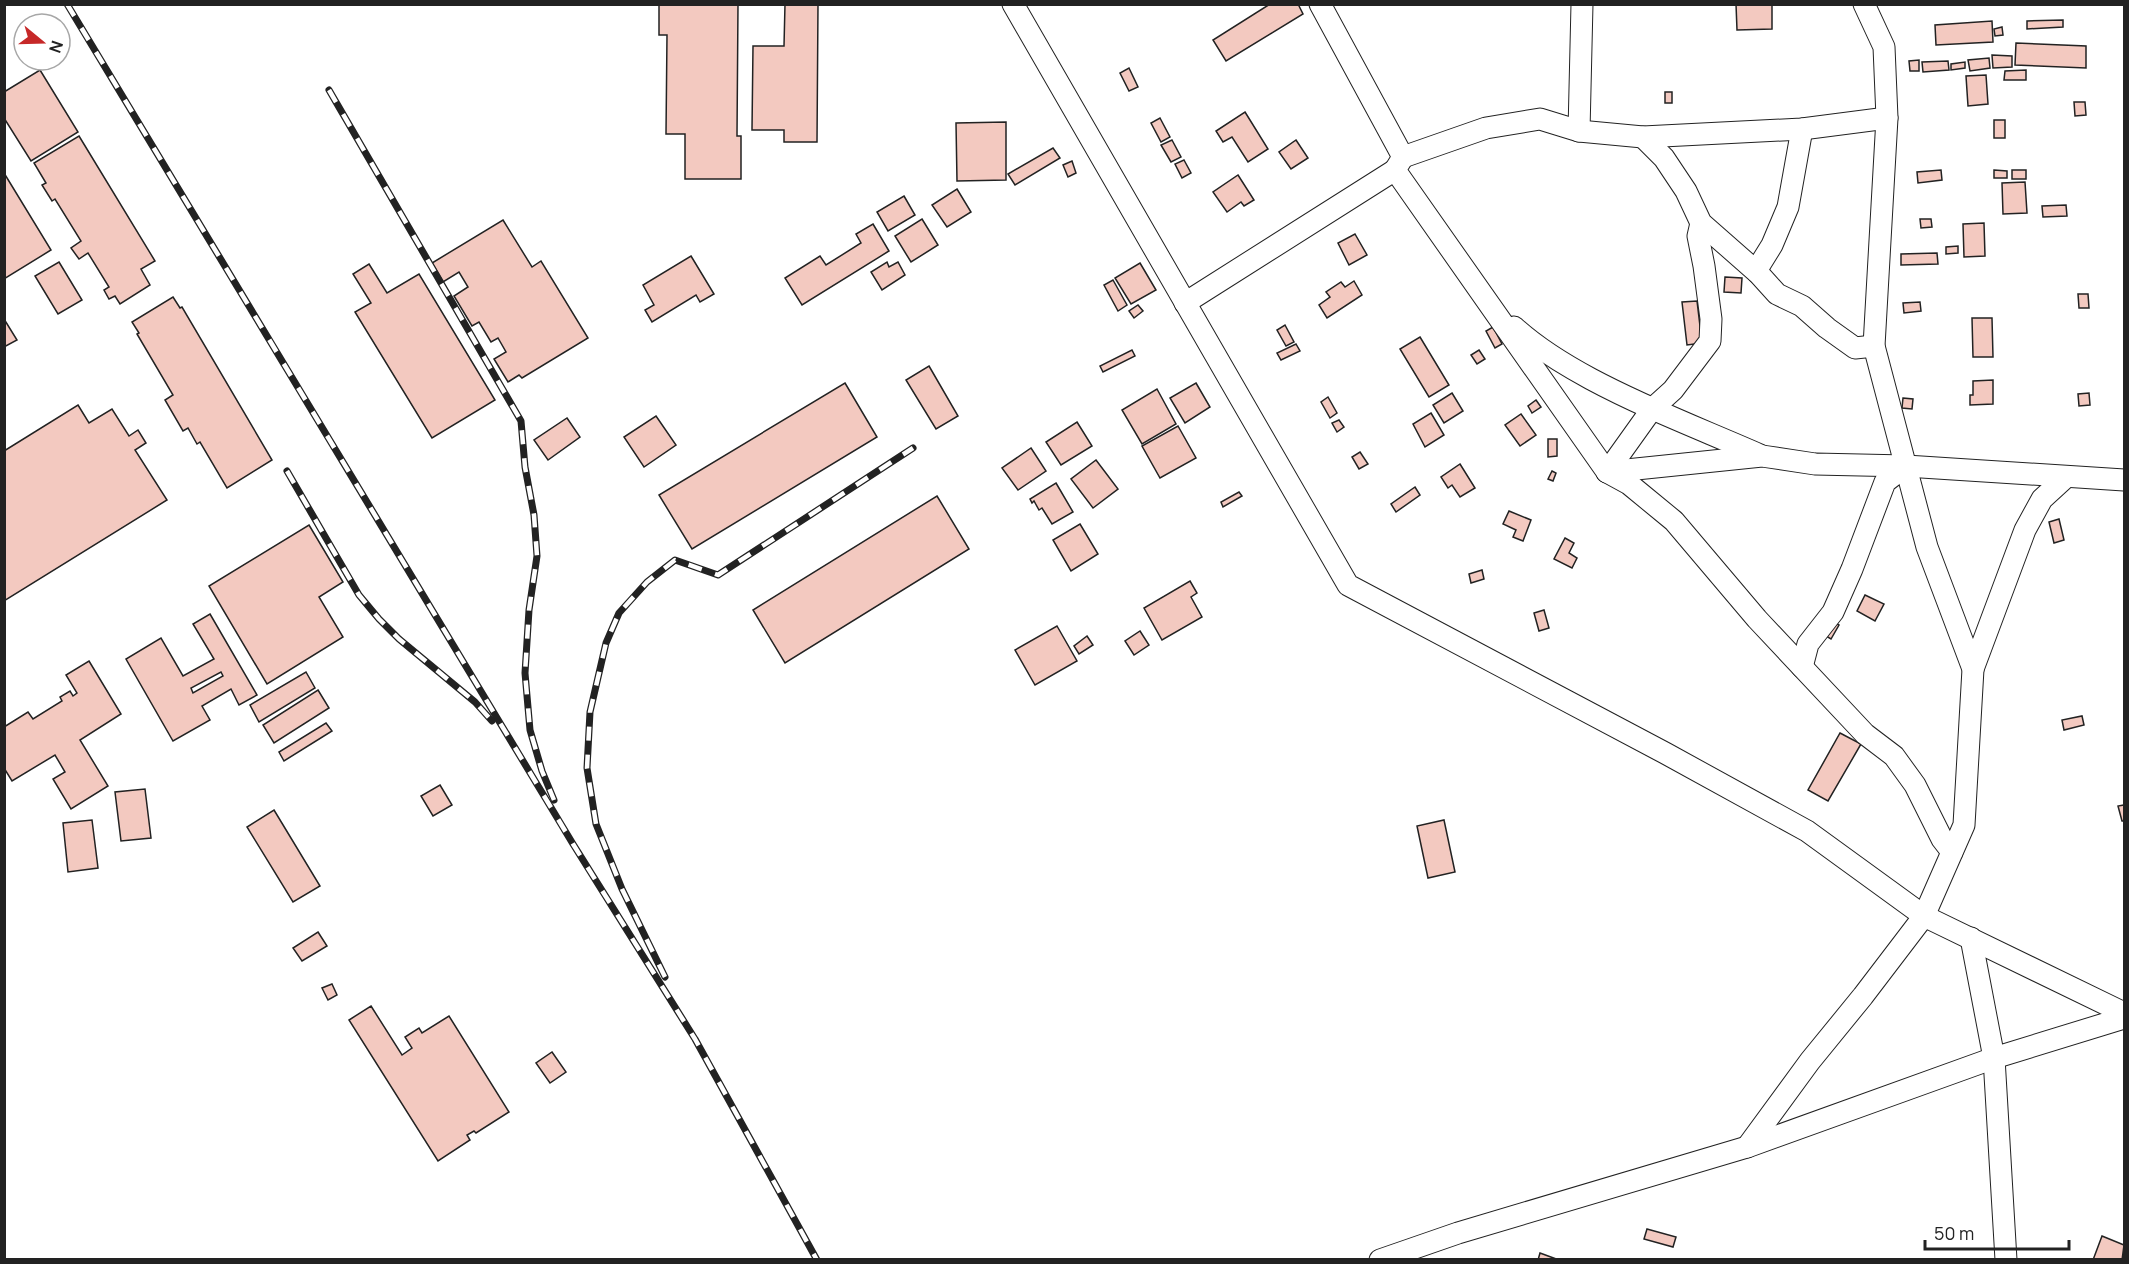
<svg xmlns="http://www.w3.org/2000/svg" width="2129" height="1264" font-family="Manrope,sans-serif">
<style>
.building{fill:#f3c9c0;stroke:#222;stroke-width:1.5;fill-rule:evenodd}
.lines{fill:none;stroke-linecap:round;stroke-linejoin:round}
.minor-casing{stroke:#222;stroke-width:23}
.minor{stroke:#fff;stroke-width:21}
.rail-casing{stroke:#222;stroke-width:7}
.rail{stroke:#fff;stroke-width:4.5;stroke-dasharray:14;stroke-linecap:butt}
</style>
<rect width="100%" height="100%" fill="#fff"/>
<g class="building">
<polygon points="659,4 738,4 737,136 741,136 741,179 685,179 685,134 666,134 667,35 659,35"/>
<polygon points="785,4 818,4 817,142 784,142 784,130 752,130 753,46 784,46"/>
<polygon points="1270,4 1298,4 1303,14 1226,61 1213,40"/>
<polygon points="1736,4 1772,4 1772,29 1737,30"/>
<polygon points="2063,20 2063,27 2027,29 2027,21"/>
<polygon points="1992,21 1993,42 1936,45 1935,25"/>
<polygon points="2002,27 2003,35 1995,36 1994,29"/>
<polygon points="2016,43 2086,46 2086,68 2015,65"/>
<polygon points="1992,55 2012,56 2012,67 1993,68"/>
<polygon points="1989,58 1990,68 1970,71 1968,60"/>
<polygon points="1919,60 1919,71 1910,71 1909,61"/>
<polygon points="1948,61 1949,70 1923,72 1922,62"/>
<polygon points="1965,62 1965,68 1951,70 1951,64"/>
<polygon points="1129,68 1138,87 1129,91 1120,73"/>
<polygon points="40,70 78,132 31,161 4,118 4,92"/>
<polygon points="2026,70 2026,80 2004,80 2005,71"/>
<polygon points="1986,75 1988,104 1968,106 1966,76"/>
<rect x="1665" y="92" width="7" height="11"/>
<polygon points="2074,102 2085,102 2086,115 2075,116"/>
<polygon points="1245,112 1268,149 1248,162 1232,137 1223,142 1216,131"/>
<polygon points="1160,118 1170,137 1161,142 1151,123"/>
<rect x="1994" y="120" width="11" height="18"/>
<polygon points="1006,122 1006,180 957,181 956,123"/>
<polygon points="79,136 155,261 141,269 150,285 120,304 115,296 109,299 104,290 109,287 88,253 79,259 71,248 81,241 55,199 52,201 42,185 46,183 34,163"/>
<polygon points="1172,140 1181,157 1171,162 1161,145"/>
<polygon points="1296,140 1308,158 1291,169 1279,152"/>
<polygon points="1053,148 1060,158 1015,185 1008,174"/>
<polygon points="1184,160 1191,173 1182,178 1175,164"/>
<polygon points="1072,161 1076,173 1068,177 1063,165"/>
<polygon points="1941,170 1942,180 1918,183 1917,172"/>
<polygon points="1994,170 2007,171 2007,178 1994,178"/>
<rect x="2012" y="170" width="14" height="9"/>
<polygon points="4,173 51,250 4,279"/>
<polygon points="1238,175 1254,200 1244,206 1241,202 1227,212 1213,192"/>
<polygon points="2025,182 2027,213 2003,214 2002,183"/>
<polygon points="957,189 971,212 947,227 932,205"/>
<polygon points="904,196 915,215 888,231 877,212"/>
<polygon points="2066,205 2067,216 2043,217 2042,206"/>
<polygon points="922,219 938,245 911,262 895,236"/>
<polygon points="1920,219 1931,219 1932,227 1921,228"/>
<polygon points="503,220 532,267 541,261 588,338 522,378 519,375 508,382 494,359 506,352 498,338 491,342 479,322 472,326 454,296 468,287 459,272 443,282 432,263"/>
<polygon points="1984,223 1985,256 1964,257 1963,224"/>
<polygon points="873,224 889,251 802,305 785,278 820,256 826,265 861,243 856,234"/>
<polygon points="1355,234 1367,255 1349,265 1338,243"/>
<polygon points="1958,246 1958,253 1946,254 1946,247"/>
<polygon points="1937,253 1938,264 1901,265 1901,254"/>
<polygon points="691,256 714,294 700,302 696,295 652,322 645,310 654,305 643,285"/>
<polygon points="59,262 82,300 58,314 35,276"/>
<polygon points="887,262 889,267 898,262 905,275 882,290 871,272"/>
<polygon points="1140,263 1156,290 1131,304 1115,278"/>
<polygon points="369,264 387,293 419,274 495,400 432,438 355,312 371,303 353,274"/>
<polygon points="1725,277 1742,278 1741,293 1724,292"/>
<polygon points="1113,280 1127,305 1118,311 1104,285"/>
<polygon points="1354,281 1362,295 1327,318 1319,305 1330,297 1326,292 1341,282 1345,287"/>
<polygon points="2078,294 2088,294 2089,308 2079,308"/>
<polygon points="173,297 180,308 182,307 272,460 227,488 200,442 197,444 188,428 183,431 165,400 173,395 137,334 139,333 132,322"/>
<polygon points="1697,301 1702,343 1687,345 1682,302"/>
<polygon points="1920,302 1921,311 1904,313 1903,303"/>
<polygon points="1138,305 1143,311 1134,318 1129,311"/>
<polygon points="1972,318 1992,318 1993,357 1973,357"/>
<polygon points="4,319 17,340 4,347"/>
<polygon points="1285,325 1294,342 1286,346 1277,330"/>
<polygon points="1493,327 1502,344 1495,348 1486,331"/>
<polygon points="1420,337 1449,385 1429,397 1400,349"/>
<polygon points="1296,344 1300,351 1281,360 1277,353"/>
<polygon points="1132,350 1135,356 1103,372 1100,366"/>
<polygon points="1479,350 1485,359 1477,364 1471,355"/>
<polygon points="929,366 958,416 936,429 906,380"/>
<polygon points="1993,380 1993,404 1970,405 1970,395 1973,395 1973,381"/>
<polygon points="845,383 877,437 692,549 659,495"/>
<polygon points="1196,383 1210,407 1185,423 1170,398"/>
<polygon points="1157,389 1176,424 1142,444 1122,410"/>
<polygon points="1452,393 1463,411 1444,423 1433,405"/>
<polygon points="2089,393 2090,405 2079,406 2078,394"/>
<polygon points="1328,397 1337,413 1330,418 1321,402"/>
<polygon points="1903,398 1913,399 1912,409 1902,408"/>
<polygon points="1536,400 1541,407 1532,413 1528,406"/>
<polygon points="78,405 89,423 112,409 129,436 138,430 146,443 135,450 167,500 4,601 4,451"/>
<polygon points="1431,413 1444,435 1425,447 1413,424"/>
<polygon points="1521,414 1536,435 1520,446 1505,425"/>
<polygon points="656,416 676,445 644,467 624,437"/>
<polygon points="567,418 580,437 548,460 534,440"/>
<polygon points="1339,420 1344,427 1337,432 1332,423"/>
<polygon points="1077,422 1092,446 1061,465 1046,442"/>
<polygon points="1178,426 1196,458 1160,478 1142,446"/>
<polygon points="1548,439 1557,439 1557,456 1548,457"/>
<polygon points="1031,448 1046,471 1018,490 1002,468"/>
<polygon points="1360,452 1368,464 1359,469 1352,457"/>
<polygon points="1096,460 1118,489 1093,508 1071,479"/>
<polygon points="1460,464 1475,488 1460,497 1452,485 1448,488 1441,477"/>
<polygon points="1552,471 1556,473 1553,481 1548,479"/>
<polygon points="1056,483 1073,512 1052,524 1042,508 1039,510 1034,501 1032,503 1030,499"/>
<polygon points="1415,487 1420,495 1396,512 1391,504"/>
<polygon points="1239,492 1242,496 1223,507 1221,502"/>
<polygon points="937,496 969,549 785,663 753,610"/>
<polygon points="1509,511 1531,520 1523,541 1513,537 1516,530 1503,524"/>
<polygon points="2059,519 2064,540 2054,543 2049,522"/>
<polygon points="1080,524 1098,554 1071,571 1053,540"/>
<polygon points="309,525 343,582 319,597 343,637 267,684 209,586"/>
<polygon points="1565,538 1574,543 1569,553 1577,558 1572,568 1554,559"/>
<polygon points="1482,570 1484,579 1471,583 1469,574"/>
<polygon points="1190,581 1197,593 1191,597 1202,617 1162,640 1144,608"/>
<polygon points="1865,595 1884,604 1875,621 1857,611"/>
<polygon points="1544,610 1549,628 1539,631 1534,613"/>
<path d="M210,614L257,695L239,705L231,689L202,706L210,720L173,741L126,659L161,638L183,676L214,659L193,624ZM221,672L223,676L193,693L191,688Z"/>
<polygon points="1834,622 1839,625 1831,639 1826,636"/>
<polygon points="1057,626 1077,661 1035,685 1015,650"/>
<polygon points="1140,631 1149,645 1134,655 1125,641"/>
<polygon points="1087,636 1093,645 1079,654 1074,646"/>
<polygon points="89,661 121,714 80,740 108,786 71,809 53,779 65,772 55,755 12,781 4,768 4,727 28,712 33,719 62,701 60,697 70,691 73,696 77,693 66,675"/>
<polygon points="306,672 315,688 259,722 250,705"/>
<polygon points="318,690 329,708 274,743 263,725"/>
<polygon points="2082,716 2084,725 2064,730 2062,720"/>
<polygon points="326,723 332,731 284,761 279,752"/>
<polygon points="1840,733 1861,744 1828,801 1808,790"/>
<polygon points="440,785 452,805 433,816 421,796"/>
<polygon points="145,789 151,838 121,841 115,792"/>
<polygon points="2124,805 2124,821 2122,821 2118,806"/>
<polygon points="274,810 320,886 293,902 247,827"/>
<polygon points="92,820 98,868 68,872 63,823"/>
<polygon points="1444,820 1455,872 1428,878 1417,826"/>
<polygon points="318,932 327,946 302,961 293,948"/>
<polygon points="332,984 337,995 328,1000 322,988"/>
<polygon points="371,1006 402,1055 412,1048 405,1037 419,1028 422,1033 449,1016 509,1112 476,1133 474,1131 467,1135 470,1140 438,1161 349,1020"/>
<polygon points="552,1052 566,1072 550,1083 536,1063"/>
<polygon points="1647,1229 1676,1237 1673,1247 1644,1239"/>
<polygon points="2102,1236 2124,1245 2122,1260 2093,1260"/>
<polygon points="1540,1253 1559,1260 1538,1260"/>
</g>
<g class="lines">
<g class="minor-casing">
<g id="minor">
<polyline points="1013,4 1348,585 1665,753 1807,831 1924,916 2124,1013"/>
<polyline points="1320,4 1403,157 1395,170 1607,472 1629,484 1674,521 1757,619 1865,734 1894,756 1915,785 1942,839 1952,852"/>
<polyline points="1579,131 1582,4"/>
<polyline points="1643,137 1664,158 1686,191 1701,223 1758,273 1777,294 1802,306 1827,328 1855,348 1874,346"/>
<polyline points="1403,157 1486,128 1540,119 1579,131 1643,137 1802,129 1887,118"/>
<polyline points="1758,273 1759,266 1772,245 1788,207 1802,129"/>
<polyline points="1185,303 1395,170"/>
<path d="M1514,327C1538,349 1563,364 1591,379C1645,408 1703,430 1760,455"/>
<polyline points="1607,472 1762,456 1815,464 1906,466 2124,480"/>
<polyline points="1607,472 1652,409 1673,390 1710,341 1711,319 1704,266 1698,236 1701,223"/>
<polyline points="1802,667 1808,644 1833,612 1852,569 1885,482 1906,466"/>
<polyline points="1973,669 2025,530 2042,499 2066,477"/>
<polyline points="1971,938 1994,1058 2006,1260"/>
<polyline points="1747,1147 1810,1061 1863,996 1924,916 1964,825 1973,669 1927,547 1874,346 1887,118 1884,47 1864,4"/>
<polyline points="1380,1260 1458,1233 1747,1147 1994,1058 2124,1018"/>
</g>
</g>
<use href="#minor" class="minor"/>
<g class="rail-casing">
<g id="rail">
<polyline points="67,4 573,844 695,1039 817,1260"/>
<polyline points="329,90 521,421 525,467 534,515 537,556 529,610 525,673 530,730 542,771 554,800"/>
<polyline points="287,471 359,595 379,619 399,639 475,702 492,721"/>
<polyline points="665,977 622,889 596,824 587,768 590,712 606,643 619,613 647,582 675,560 718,575 913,448"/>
</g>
</g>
<use href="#rail" class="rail"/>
</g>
<rect width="2129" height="1264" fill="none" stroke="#222222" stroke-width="12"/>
<g transform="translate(42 42) rotate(109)"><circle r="28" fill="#ffffff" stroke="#a7a7a7" stroke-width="1.5"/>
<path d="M0-4.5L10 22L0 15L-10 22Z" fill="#c62828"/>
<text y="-9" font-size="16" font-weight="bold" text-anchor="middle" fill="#222222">N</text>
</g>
<path d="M1925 1240v9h144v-9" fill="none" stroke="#222222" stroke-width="3"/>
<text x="1934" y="1240" font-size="18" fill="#222222" stroke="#ffffff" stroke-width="4.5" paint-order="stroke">50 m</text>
</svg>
